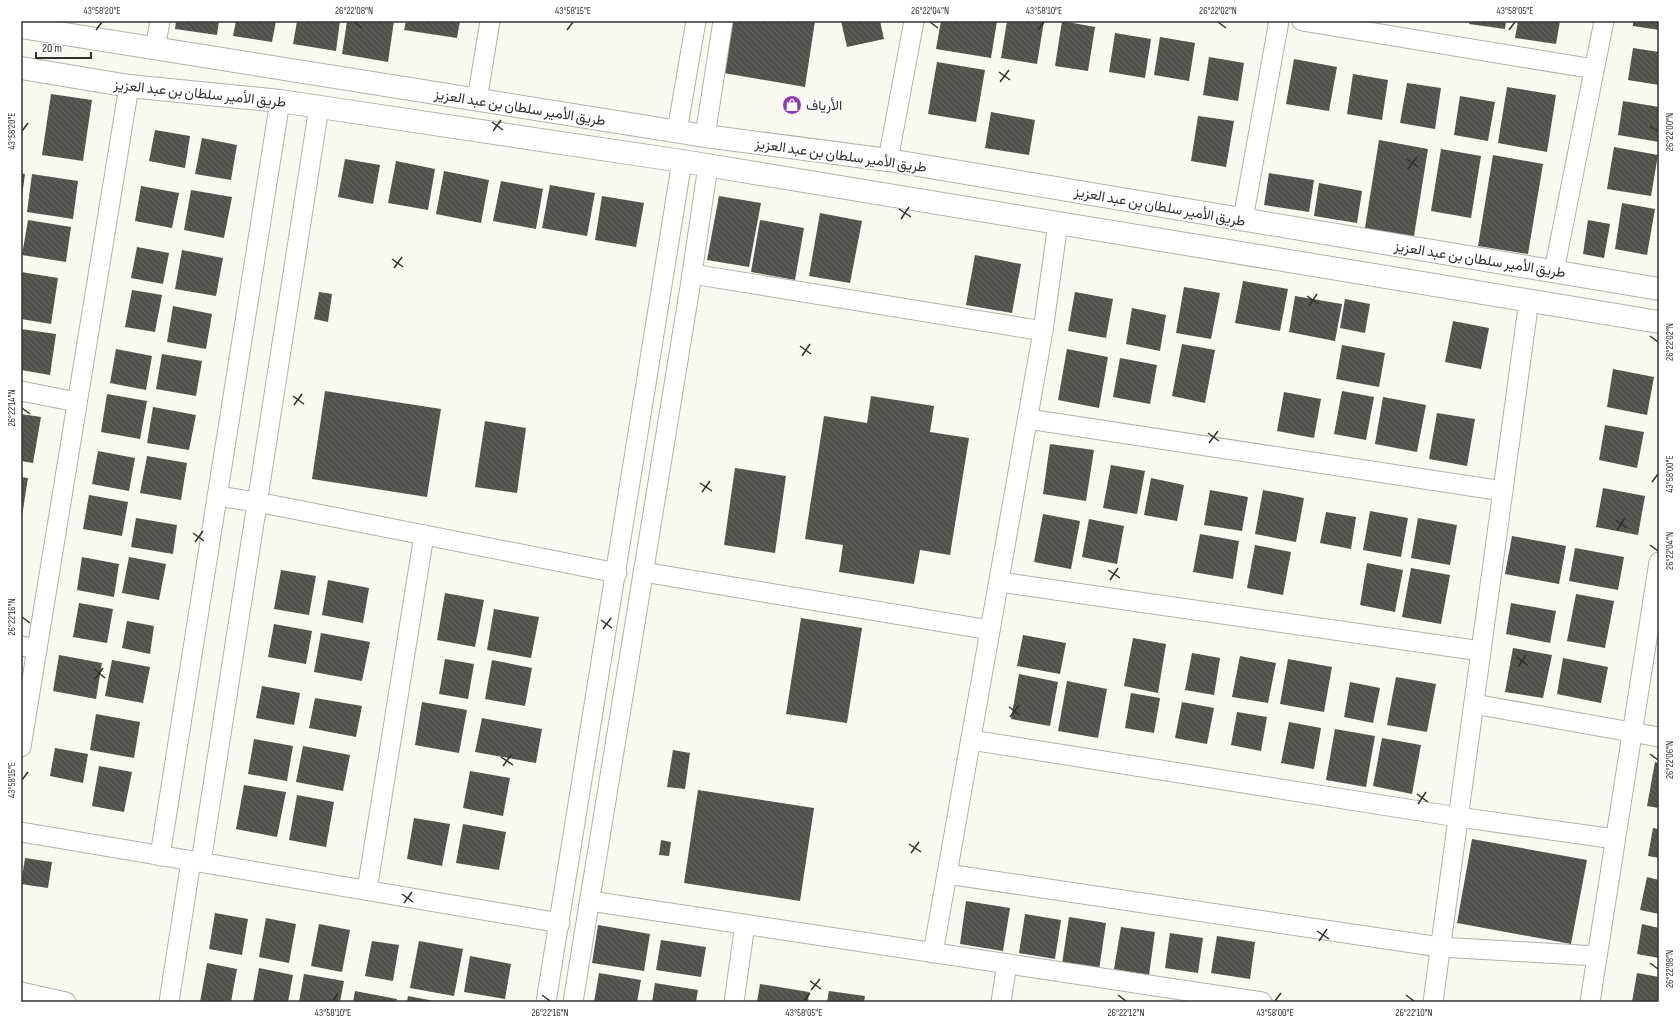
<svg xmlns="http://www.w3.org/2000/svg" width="1680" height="1023" font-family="'Sofia Sans Condensed',Vazirmatn,sans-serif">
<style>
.building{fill:url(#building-back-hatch)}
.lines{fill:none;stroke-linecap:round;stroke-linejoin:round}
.street-casing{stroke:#b2b1ab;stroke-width:21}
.secondary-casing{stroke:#b2b1ab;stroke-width:24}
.street{stroke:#fff;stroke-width:19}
.secondary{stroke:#fff;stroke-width:22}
.ticks{fill:none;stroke:#31312e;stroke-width:1.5}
.labels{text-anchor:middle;stroke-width:4;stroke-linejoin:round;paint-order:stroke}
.street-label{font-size:14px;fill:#31312e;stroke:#fff}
.poi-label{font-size:14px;fill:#31312e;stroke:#fff;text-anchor:start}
.neatline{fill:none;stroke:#31312e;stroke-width:1.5}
.ticks-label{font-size:10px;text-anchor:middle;fill:#31312e}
</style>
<defs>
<pattern id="building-back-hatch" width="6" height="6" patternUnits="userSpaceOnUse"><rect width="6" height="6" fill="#52524d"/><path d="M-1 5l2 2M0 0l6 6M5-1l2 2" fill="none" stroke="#686864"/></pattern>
</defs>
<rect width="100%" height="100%" fill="#f9f9f2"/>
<g class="building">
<polygon points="176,21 219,21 217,35 175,29"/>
<polygon points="236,21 276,21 272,42 233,36"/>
<polygon points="297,21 340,21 336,51 293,44"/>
<polygon points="347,21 394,21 388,62 342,54"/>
<polygon points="406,21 460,21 457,38 404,30"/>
<polygon points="733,21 815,21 805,87 724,73"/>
<polygon points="841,21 880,21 884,39 847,47"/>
<polygon points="941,21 997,21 991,58 936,49"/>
<polygon points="1007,21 1044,21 1037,64 1001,58"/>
<polygon points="1062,21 1095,27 1088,71 1055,66"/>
<polygon points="1470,21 1506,21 1505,29 1469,24"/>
<polygon points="1518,21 1560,21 1556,44 1515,38"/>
<polygon points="1633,21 1659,21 1659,30 1633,26"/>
<polygon points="1115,33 1151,39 1145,78 1109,72"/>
<polygon points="1160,37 1195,43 1189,81 1154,75"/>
<polygon points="1633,48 1659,52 1659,85 1628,80"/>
<polygon points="1209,57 1244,63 1238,101 1203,95"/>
<polygon points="1294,59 1337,67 1329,111 1286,104"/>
<polygon points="937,62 985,70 976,122 928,114"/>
<polygon points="1353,74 1388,80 1382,120 1347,114"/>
<polygon points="1407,83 1441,88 1435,129 1400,123"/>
<polygon points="1507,87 1556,95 1547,152 1498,143"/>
<polygon points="51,94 92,100 83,161 42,155"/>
<polygon points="1460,96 1495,102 1488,141 1454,135"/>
<polygon points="1623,101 1659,107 1659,142 1618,135"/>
<polygon points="991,112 1035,120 1029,155 985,148"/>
<polygon points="1198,116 1234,121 1226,167 1191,161"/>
<polygon points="155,130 190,136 185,168 149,161"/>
<polygon points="202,138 237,145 231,180 195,174"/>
<polygon points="1379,140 1428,149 1413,242 1364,234"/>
<polygon points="1614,147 1658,155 1651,196 1607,189"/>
<polygon points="1441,149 1481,156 1471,218 1431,211"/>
<polygon points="1493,155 1543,164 1528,254 1478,246"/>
<polygon points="345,159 380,165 373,204 338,197"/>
<polygon points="396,161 435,169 428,210 388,203"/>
<polygon points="444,171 489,180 481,223 436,214"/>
<polygon points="21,173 25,174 22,196 21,196"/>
<polygon points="1269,173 1314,180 1309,212 1264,205"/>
<polygon points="32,174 78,181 73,219 27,212"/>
<polygon points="501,181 543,189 536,229 493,221"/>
<polygon points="1319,183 1362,191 1357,223 1314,216"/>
<polygon points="550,185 595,193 587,236 542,228"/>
<polygon points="141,186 179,193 172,228 135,221"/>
<polygon points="191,190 232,197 224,238 184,230"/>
<polygon points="602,196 644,203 636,247 595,240"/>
<polygon points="719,196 761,203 749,267 707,260"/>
<polygon points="1622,203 1655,209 1647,255 1615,249"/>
<polygon points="820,213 862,221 850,283 809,276"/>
<polygon points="28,220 71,227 66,262 22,255"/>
<polygon points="760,220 804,228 795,280 751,272"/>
<polygon points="1588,220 1610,224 1604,258 1583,254"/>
<polygon points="137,247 169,253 163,284 131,278"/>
<polygon points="182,250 223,258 216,296 175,289"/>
<polygon points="975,255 1021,264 1012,313 966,305"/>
<polygon points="21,272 58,278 51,324 21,319"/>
<polygon points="1243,281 1288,289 1280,331 1235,323"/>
<polygon points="1184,287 1220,293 1211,339 1176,333"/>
<polygon points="132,290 162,295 155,332 125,327"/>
<polygon points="319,292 332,294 328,322 314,319"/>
<polygon points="1075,292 1113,299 1106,338 1068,331"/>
<polygon points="1295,296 1342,304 1335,341 1289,332"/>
<polygon points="1345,299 1370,304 1365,333 1340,328"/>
<polygon points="173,306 212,314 206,349 167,342"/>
<polygon points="1132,308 1166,315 1160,351 1126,344"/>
<polygon points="1453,321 1489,328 1481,369 1445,362"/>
<polygon points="21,329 56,334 50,375 21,370"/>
<polygon points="1182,344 1215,350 1205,403 1172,396"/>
<polygon points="1342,345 1385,353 1379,387 1336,379"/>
<polygon points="116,349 152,356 146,390 110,383"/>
<polygon points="1067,349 1108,357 1099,408 1058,400"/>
<polygon points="162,354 202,361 196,396 156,389"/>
<polygon points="1120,358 1157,365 1150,404 1113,397"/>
<polygon points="1613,369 1654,377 1647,415 1607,407"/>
<polygon points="325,391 441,409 427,497 312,479"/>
<polygon points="1342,391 1374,397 1366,440 1334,434"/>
<polygon points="1284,392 1321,399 1314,438 1277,431"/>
<polygon points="107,394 147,401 140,439 101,432"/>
<polygon points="871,396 934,406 930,432 969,438 950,555 920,550 914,584 839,572 843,545 805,539 824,416 867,423"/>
<polygon points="1383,397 1426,405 1417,452 1375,444"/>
<polygon points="153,407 196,415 189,450 147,443"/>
<polygon points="1437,413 1475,419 1467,466 1429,459"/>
<polygon points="21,414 41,417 33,463 21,461"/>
<polygon points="485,421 526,428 517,493 475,487"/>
<polygon points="1605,425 1644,432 1637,468 1599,460"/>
<polygon points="1050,444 1094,450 1086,501 1043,494"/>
<polygon points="98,451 135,458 129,491 92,484"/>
<polygon points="147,456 187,463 181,500 140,493"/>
<polygon points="1111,465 1145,471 1137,514 1103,508"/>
<polygon points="735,468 786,476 775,553 724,545"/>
<polygon points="21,477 28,478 22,516 21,516"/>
<polygon points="1151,478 1184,485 1177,521 1144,515"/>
<polygon points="1603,488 1645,496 1638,535 1596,527"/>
<polygon points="1210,490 1248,497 1242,531 1204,525"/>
<polygon points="1263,490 1304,498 1296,542 1255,534"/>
<polygon points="89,495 128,502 122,536 83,529"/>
<polygon points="1370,511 1408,518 1401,557 1363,550"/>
<polygon points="1326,512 1356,517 1351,549 1320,543"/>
<polygon points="1043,514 1080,521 1071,569 1034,562"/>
<polygon points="136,518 177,525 173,554 131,547"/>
<polygon points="1418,518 1457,525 1450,565 1411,558"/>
<polygon points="1089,519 1124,526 1117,564 1082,557"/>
<polygon points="1200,534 1239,541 1233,579 1193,572"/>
<polygon points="1512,536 1566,546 1559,584 1505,574"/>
<polygon points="1255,545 1291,552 1283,595 1247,588"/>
<polygon points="1575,548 1624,557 1618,590 1569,581"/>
<polygon points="82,557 119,564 114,597 77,590"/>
<polygon points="129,557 166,564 159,600 122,593"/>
<polygon points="1367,563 1403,570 1395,612 1360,605"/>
<polygon points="1411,568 1450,575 1441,624 1402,617"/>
<polygon points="281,570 316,576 309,615 274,609"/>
<polygon points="328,580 369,588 363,623 322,615"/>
<polygon points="445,593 484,600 475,647 437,640"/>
<polygon points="1576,594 1614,601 1605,648 1567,641"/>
<polygon points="79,603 113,609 107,643 73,637"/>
<polygon points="1511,603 1556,611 1550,643 1506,634"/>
<polygon points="494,609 539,617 531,658 487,650"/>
<polygon points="801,618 862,628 847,723 786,714"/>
<polygon points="127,621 154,626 150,654 122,648"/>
<polygon points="274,624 312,631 306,664 268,657"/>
<polygon points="321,633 370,642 362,681 314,672"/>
<polygon points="1023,635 1066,643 1060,674 1017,666"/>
<polygon points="1133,638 1166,644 1158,693 1124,686"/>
<polygon points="1513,648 1552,655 1543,698 1505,692"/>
<polygon points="1192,653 1220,658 1214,695 1185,690"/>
<polygon points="59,655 102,663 96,699 53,691"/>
<polygon points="1240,656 1276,663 1268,703 1232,697"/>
<polygon points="1563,658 1608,667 1601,703 1557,694"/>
<polygon points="445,659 474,664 468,699 439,694"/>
<polygon points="1288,659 1332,667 1324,712 1280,704"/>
<polygon points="112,660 150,667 143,703 105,696"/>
<polygon points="492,660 532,668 525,706 485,699"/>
<polygon points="1019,674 1058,682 1050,726 1011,719"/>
<polygon points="1396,677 1436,684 1427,732 1387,725"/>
<polygon points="1067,681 1107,689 1098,738 1058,731"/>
<polygon points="1350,682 1380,688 1373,723 1344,717"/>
<polygon points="262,686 300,693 294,725 256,718"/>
<polygon points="1131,693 1160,698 1154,733 1125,728"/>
<polygon points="315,698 362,706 356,737 309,728"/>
<polygon points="422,702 467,710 459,753 415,745"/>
<polygon points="1182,702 1214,708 1207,744 1175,738"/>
<polygon points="1237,712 1267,717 1261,751 1231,745"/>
<polygon points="96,714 140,722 134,758 90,750"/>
<polygon points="482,718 542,729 536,763 475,752"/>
<polygon points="1289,722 1321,728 1314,769 1281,763"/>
<polygon points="1335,729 1375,736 1366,787 1326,780"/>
<polygon points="1382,738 1421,745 1412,794 1373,786"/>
<polygon points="254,739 293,746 287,781 248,774"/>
<polygon points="303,746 350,755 343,791 296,782"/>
<polygon points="55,748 88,754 83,783 50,776"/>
<polygon points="673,750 690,753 685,789 667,787"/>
<polygon points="1655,762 1659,763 1659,808 1647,806"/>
<polygon points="99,766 132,772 124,812 92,806"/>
<polygon points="470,771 510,778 503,816 463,808"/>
<polygon points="244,785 286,792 277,837 236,829"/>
<polygon points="698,790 814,808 800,901 684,883"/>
<polygon points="297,795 334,802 326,847 289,840"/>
<polygon points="414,818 450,824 442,866 407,859"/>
<polygon points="463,824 506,832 499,870 456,863"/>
<polygon points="1653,828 1659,829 1659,858 1648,856"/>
<polygon points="1472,839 1587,860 1571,944 1457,923"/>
<polygon points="661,840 671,842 669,856 659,855"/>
<polygon points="25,858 52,862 48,888 21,884"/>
<polygon points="1647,877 1659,880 1659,914 1640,910"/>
<polygon points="966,901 1010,908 1003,951 960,944"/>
<polygon points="215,913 248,919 242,955 209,949"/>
<polygon points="1025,914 1061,920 1055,959 1019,953"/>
<polygon points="1069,917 1106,923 1099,970 1062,964"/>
<polygon points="266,918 296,924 289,963 259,957"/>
<polygon points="319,924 350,930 342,972 311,966"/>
<polygon points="1642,924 1659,928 1659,958 1637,954"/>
<polygon points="598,925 650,934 644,971 592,963"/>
<polygon points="1121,927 1155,932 1149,975 1114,969"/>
<polygon points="1170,933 1203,938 1198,973 1165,968"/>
<polygon points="1217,936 1255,942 1250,979 1211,973"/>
<polygon points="661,940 706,947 701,977 656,970"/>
<polygon points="372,941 399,945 393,981 365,976"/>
<polygon points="419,941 463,949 454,996 410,988"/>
<polygon points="470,956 511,964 505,999 464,992"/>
<polygon points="207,963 237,969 231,1002 200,1002"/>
<polygon points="259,968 293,975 288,1002 253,1002"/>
<polygon points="599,973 641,980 637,1002 594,1002"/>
<polygon points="1637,973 1659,977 1659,1002 1632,1002"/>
<polygon points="304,974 344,981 340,1002 299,1002"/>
<polygon points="655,983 698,990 696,1002 652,1002"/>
<polygon points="760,984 809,992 808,1002 757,1002"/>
<polygon points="355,991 397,999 396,1002 353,1002"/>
<polygon points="829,991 865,996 864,1002 827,1002"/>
<polygon points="408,996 434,1001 434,1002 407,1002"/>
</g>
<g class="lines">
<g class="street-casing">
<g id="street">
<polyline points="1302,21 1594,69"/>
<polyline points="155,49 160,21"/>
<polyline points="477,100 490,21"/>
<polyline points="677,131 696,21"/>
<polyline points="705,136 723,21"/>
<polyline points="888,160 914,21"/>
<polyline points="1243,219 1279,21"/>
<polyline points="1554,271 1604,21"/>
<polyline points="692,274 1043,331"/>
<polyline points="21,391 77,402"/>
<polyline points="1028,419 1503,491"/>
<polyline points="217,496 257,502 617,573"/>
<polyline points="643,572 990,630"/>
<polyline points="999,582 1481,651"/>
<polyline points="21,646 37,649"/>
<polyline points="1474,704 1659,737"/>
<polyline points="971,740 1458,817 1615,839"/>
<polyline points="21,747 129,86"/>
<polyline points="21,832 560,923"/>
<polyline points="160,856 280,101"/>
<polyline points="201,862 319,107"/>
<polyline points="947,874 1440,947 1597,956"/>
<polyline points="367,890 424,535"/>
<polyline points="590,901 1262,1002"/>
<polyline points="933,953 1043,331 1058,223"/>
<polyline points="21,992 66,1002"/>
<polyline points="169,1002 191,861"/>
<polyline points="546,1002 682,161"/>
<polyline points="573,1002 690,287 708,166"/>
<polyline points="734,1002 745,924"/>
<polyline points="1001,1002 1007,964"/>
<polyline points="1433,1002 1529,300"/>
<polyline points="1590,1002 1659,562"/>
</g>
</g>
<g class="secondary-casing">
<g id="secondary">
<polyline points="21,27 705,136 888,160 1659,289"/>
<polyline points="21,68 129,86 280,101 682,161 1659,322"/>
</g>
</g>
<use href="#street" class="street"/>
<use href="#secondary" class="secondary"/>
</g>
<path class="ticks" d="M354,22L362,28M930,22L938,28M1218,22L1226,28M96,30L102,22M567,30L573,22M1038,30L1044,22M1509,30L1515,22M999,72L1010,80M1000,82L1009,70M492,122L503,130M1650,126L1658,132M22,131L28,123M493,131L501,120M1407,159L1418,167M1408,169L1417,157M899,209L911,217M901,219L909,207M392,259L403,267M394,268L402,257M1307,296L1319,304M1309,306L1317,294M1650,336L1658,342M800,346L811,354M802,356L810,344M293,396L304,404M294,405L302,394M22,408L30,414M1208,433L1219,441M1209,443L1218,431M1652,482L1658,474M700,483L712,491M702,492L710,481M1616,520L1627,528M1617,530L1625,518M193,533L204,541M195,542L203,531M1650,545L1658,551M1108,570L1120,578M1110,580L1118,568M22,617L30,623M601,620L612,628M603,629L611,618M1516,657L1528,665M1518,667L1526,655M94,669L105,678M95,679L103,668M1009,707L1020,715M1010,717L1019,705M1650,754L1658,760M501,757L513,765M503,766L511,755M22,780L28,772M1417,794L1428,802M1418,804L1426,792M909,844L921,852M911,853L919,842M402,894L413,902M404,903L412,892M1317,931L1329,939M1319,941L1327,929M1650,963L1658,969M810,981L821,989M811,990L820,979M542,995L550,1001M1118,995L1126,1001M1406,995L1414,1001M333,1001L338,993M804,1001L810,993M1275,1001L1281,993"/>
<defs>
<g id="shop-disc" transform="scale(1)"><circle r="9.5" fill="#8b3eae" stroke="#fff"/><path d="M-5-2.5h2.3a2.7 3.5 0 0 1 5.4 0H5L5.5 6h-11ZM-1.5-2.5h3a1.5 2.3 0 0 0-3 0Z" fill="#fff"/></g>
</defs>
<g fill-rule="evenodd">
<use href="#shop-disc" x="792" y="105"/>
</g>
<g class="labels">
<g class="street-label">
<text transform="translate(200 93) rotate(6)" y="5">طريق الأمير سلطان بن عبد العزيز</text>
<text transform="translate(520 107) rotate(9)" y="5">طريق الأمير سلطان بن عبد العزيز</text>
<text transform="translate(841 155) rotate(8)" y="5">طريق الأمير سلطان بن عبد العزيز</text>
<text transform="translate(1160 206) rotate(10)" y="5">طريق الأمير سلطان بن عبد العزيز</text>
<text transform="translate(1480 259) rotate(9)" y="5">طريق الأمير سلطان بن عبد العزيز</text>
</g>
<g class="poi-label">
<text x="806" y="110">الأرياف</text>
</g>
</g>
<rect width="1680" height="1023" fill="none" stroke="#ffffff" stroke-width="44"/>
<path d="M36 52v6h55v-6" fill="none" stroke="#31312e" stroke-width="2"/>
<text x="42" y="52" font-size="12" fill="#31312e" stroke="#ffffff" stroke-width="3" paint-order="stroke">20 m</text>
<rect x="22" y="22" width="1636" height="979" class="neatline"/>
<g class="ticks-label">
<text x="102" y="14">43°58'20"E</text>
<text x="354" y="14">26°22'08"N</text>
<text x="573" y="14">43°58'15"E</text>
<text x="930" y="14">26°22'04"N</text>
<text x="1044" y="14">43°58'10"E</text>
<text x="1218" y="14">26°22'02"N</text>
<text x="1515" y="14">43°58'05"E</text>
<text transform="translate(11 131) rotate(-90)" y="4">43°58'20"E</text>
<text transform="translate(1669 132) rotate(-90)" y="4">26°22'00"N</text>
<text transform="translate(1669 342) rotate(-90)" y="4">26°22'02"N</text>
<text transform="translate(11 408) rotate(-90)" y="4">26°22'14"N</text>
<text transform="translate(1669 474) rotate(-90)" y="4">43°58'00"E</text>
<text transform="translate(1669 551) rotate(-90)" y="4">26°22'04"N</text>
<text transform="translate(11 617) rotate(-90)" y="4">26°22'16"N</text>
<text transform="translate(1669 760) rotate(-90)" y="4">26°22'06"N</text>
<text transform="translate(11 780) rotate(-90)" y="4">43°58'15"E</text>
<text transform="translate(1669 969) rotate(-90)" y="4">26°22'08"N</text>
<text x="333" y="1016">43°58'10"E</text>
<text x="550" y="1016">26°22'16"N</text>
<text x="804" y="1016">43°58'05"E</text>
<text x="1126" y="1016">26°22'12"N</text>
<text x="1275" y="1016">43°58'00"E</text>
<text x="1414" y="1016">26°22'10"N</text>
</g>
</svg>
